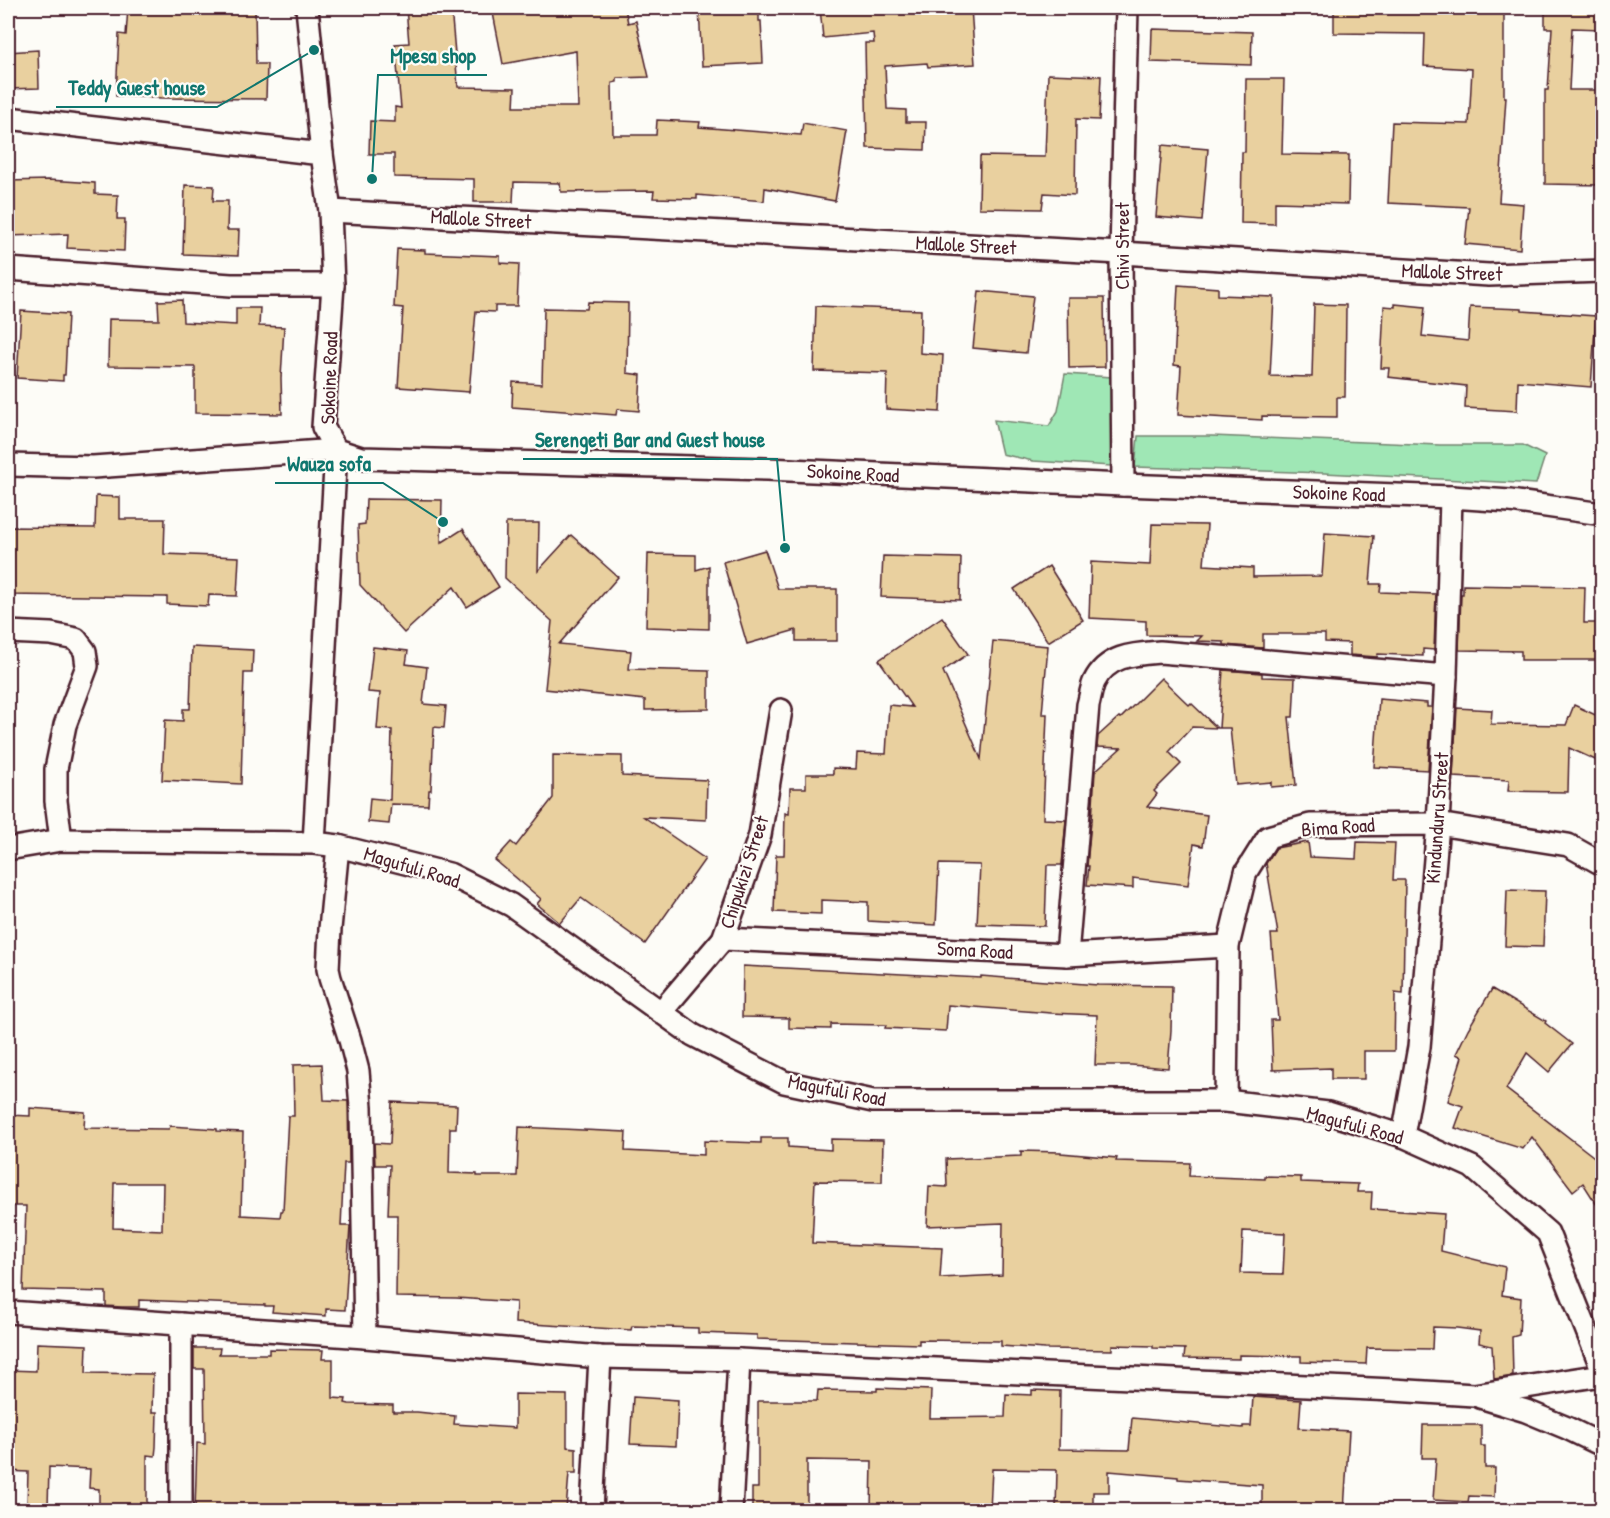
<svg xmlns="http://www.w3.org/2000/svg" width="1610" height="1518" font-family="'Patrick Hand',sans-serif">
<style>
.green{fill:#9fe7b5;stroke:#748370;stroke-width:1.5}
.building{fill:#e9d09f;stroke:#4a1f2b;stroke-width:1.5;fill-rule:evenodd}
.lines{fill:none;stroke-linecap:round;stroke-linejoin:round}
.minor-casing{stroke:#4a1f2b;stroke-width:26}
.minor{stroke:#fdfcf7;stroke-width:21}
.labels{text-anchor:middle;stroke-width:4.5;stroke-linejoin:round;paint-order:stroke}
.street-label{font-size:20px;fill:#4a1f2b;stroke:#fdfcf7}
.leader{fill:none;stroke:#0f766e;stroke-width:2}
.callout-dot{fill:#0f766e;stroke:#fdfcf7;stroke-width:2}
.callout-label{font-size:21px;text-anchor:middle;font-weight:bold;fill:#0f766e;stroke:#fdfcf7;stroke-width:4.5;stroke-linejoin:round;paint-order:stroke}
</style>
<rect width="100%" height="100%" fill="#fdfcf7"/>
<filter id="ink" filterUnits="userSpaceOnUse"><feTurbulence type="fractalNoise" baseFrequency=".0167" numOctaves="2"/><feDisplacementMap in="SourceGraphic" scale="12" xChannelSelector="R" yChannelSelector="G"/><feConvolveMatrix kernelMatrix="1 2 1 2 8 2 1 2 1" color-interpolation-filters="sRGB"/></filter>
<g filter="url(#ink)">
<g class="green">
<polygon points="1065,374 1112,377 1111,466 1033,461 1002,454 994,420 1049,426 1058,411"/>
<polygon points="1138,436 1212,436 1440,445 1523,445 1545,456 1536,484 1324,473 1135,467"/>
</g>
<g class="building">
<polygon points="128,8 255,8 256,64 267,64 266,99 162,98 116,96 119,34 126,35"/>
<polygon points="406,8 451,8 458,87 515,88 514,107 578,107 576,51 503,64 492,8 625,8 628,23 636,21 649,77 617,78 617,82 612,83 613,135 656,135 657,120 700,122 699,127 801,135 803,123 847,131 835,201 765,188 764,201 697,195 697,199 653,198 654,191 561,192 560,183 514,182 513,202 474,202 474,179 394,177 394,154 369,154 370,121 395,122 395,107 401,108 395,44 409,43"/>
<polygon points="699,8 759,8 759,21 761,21 763,63 702,66"/>
<polygon points="820,8 971,8 975,64 928,67 927,63 885,66 887,109 906,110 906,122 926,122 925,150 867,148 865,43 874,43 873,33 823,38"/>
<polygon points="1334,8 1504,8 1504,97 1506,97 1499,202 1523,204 1520,249 1465,244 1469,207 1388,203 1392,122 1469,124 1472,69 1424,66 1425,34 1334,33"/>
<polygon points="1545,8 1602,8 1602,29 1572,28 1569,90 1602,90 1602,185 1545,184 1545,90 1548,90 1552,28 1545,28"/>
<polygon points="1152,29 1252,32 1251,65 1151,62"/>
<polygon points="38,50 39,88 8,89 8,52"/>
<polygon points="1048,74 1101,76 1099,120 1076,119 1075,195 1044,193 1042,209 979,208 980,156 1045,157"/>
<polygon points="1246,79 1284,79 1282,154 1349,155 1348,204 1275,202 1275,224 1241,223 1242,152 1245,152"/>
<polygon points="1162,145 1208,149 1202,221 1156,217"/>
<polygon points="48,180 95,183 95,194 118,195 117,219 125,219 124,251 67,248 68,234 8,236 8,181"/>
<polygon points="185,185 214,186 213,201 228,201 227,230 239,230 238,256 183,254"/>
<polygon points="397,249 425,250 425,253 500,256 500,263 519,264 517,306 495,306 495,312 476,311 469,392 398,387 403,308 394,307"/>
<polygon points="1178,285 1218,288 1218,295 1274,297 1270,376 1312,377 1314,304 1346,305 1345,397 1337,397 1337,417 1262,416 1262,420 1178,415 1181,366 1174,365"/>
<polygon points="979,291 1033,296 1026,353 973,348"/>
<polygon points="1068,298 1104,298 1105,367 1069,368"/>
<polygon points="182,300 183,322 236,325 236,308 260,308 259,326 284,327 281,378 282,414 195,413 195,367 108,366 109,319 159,320 158,301"/>
<polygon points="588,302 628,303 627,373 641,375 639,411 617,409 616,415 512,407 513,382 542,384 544,308 587,309"/>
<polygon points="1395,304 1425,307 1422,336 1468,341 1470,307 1522,309 1522,311 1596,316 1591,387 1518,381 1517,411 1465,408 1466,386 1388,377 1389,368 1381,368 1384,306 1395,307"/>
<polygon points="816,306 921,310 920,353 943,355 940,412 886,409 887,373 814,371"/>
<polygon points="21,311 68,314 65,375 63,375 63,381 17,378"/>
<polygon points="96,496 120,497 120,519 165,519 164,554 239,557 237,596 209,595 208,606 167,604 167,597 8,595 8,527 95,528"/>
<polygon points="366,499 442,500 441,543 463,529 499,587 467,607 454,587 404,633 360,585 358,525 365,524"/>
<polygon points="506,523 539,523 538,571 571,535 618,577 559,644 631,651 629,669 709,671 709,709 645,710 645,700 545,689 552,621 505,578"/>
<polygon points="1152,524 1207,525 1204,565 1253,568 1253,577 1322,576 1325,533 1374,536 1370,584 1381,584 1380,592 1436,594 1434,650 1423,649 1423,656 1378,654 1377,657 1350,655 1350,643 1325,642 1325,634 1263,634 1263,648 1224,645 1224,642 1197,641 1202,636 1146,635 1146,621 1089,618 1091,562 1150,565"/>
<polygon points="765,550 778,589 837,589 837,641 796,641 796,630 747,644 723,562"/>
<polygon points="648,554 696,555 696,570 709,566 709,629 646,627"/>
<polygon points="883,556 961,558 960,600 881,597"/>
<polygon points="1049,566 1083,620 1048,642 1014,589"/>
<polygon points="1463,585 1585,587 1584,623 1602,623 1602,660 1521,660 1521,651 1459,650 1461,594 1463,594"/>
<polygon points="942,617 968,654 943,671 981,759 993,641 1048,646 1042,714 1047,714 1043,819 1066,820 1062,865 1047,865 1045,926 977,924 980,865 939,864 936,925 868,921 868,902 821,900 821,914 774,912 776,855 784,855 785,813 789,814 790,788 806,788 806,774 833,774 833,768 856,769 857,753 886,754 889,705 912,707 879,660"/>
<polygon points="192,647 253,650 252,673 244,673 241,784 162,780 165,720 183,721 183,709 190,709"/>
<polygon points="373,647 408,651 406,664 427,667 423,704 446,706 444,728 434,727 431,790 429,790 428,805 391,804 389,824 368,822 370,798 390,800 392,730 377,729 380,693 368,692"/>
<polygon points="1223,670 1262,673 1262,677 1295,678 1293,717 1289,717 1296,785 1271,787 1271,782 1236,785 1230,728 1219,728"/>
<polygon points="1161,678 1189,705 1191,703 1217,728 1192,727 1169,752 1181,764 1154,791 1157,794 1147,807 1207,815 1203,846 1194,844 1188,885 1133,878 1133,888 1087,885 1089,866 1087,866 1091,821 1092,821 1095,771 1121,748 1097,747 1098,736 1119,717 1121,718"/>
<polygon points="1379,699 1427,703 1427,707 1432,707 1428,770 1374,767"/>
<polygon points="1574,705 1602,718 1602,763 1569,748 1568,792 1508,791 1509,780 1453,777 1457,708 1492,710 1491,724 1566,725"/>
<polygon points="553,755 622,756 622,776 707,780 706,820 644,817 705,859 645,944 581,898 560,923 537,904 541,899 495,860 511,842 516,846 553,798"/>
<polygon points="1308,842 1310,857 1356,859 1357,842 1395,843 1393,880 1405,880 1403,994 1395,993 1394,1051 1364,1051 1364,1079 1331,1079 1331,1068 1273,1070 1271,1020 1278,1020 1271,934 1278,934 1266,863 1276,848"/>
<polygon points="1507,890 1545,891 1543,947 1505,946"/>
<polygon points="743,966 981,978 981,976 1098,985 1172,986 1171,1030 1168,1068 1131,1065 1095,1065 1097,1015 1051,1013 948,1005 946,1031 885,1028 886,1025 831,1024 831,1029 789,1028 789,1018 742,1017"/>
<polygon points="1492,989 1546,1021 1545,1023 1572,1044 1549,1072 1527,1053 1506,1089 1602,1163 1602,1213 1583,1183 1573,1191 1532,1137 1523,1149 1455,1128 1463,1106 1448,1101 1462,1057 1456,1054 1468,1029"/>
<path d="M322,1064L324,1100L348,1101L349,1163H344L341,1226H350L345,1310L326,1309V1316L272,1312L273,1306H265V1305L139,1300V1307H121L106,1306V1292L23,1290L26,1206H8V1115L30,1116V1108L85,1112L84,1128L169,1129L170,1126L217,1129V1131L243,1132L241,1215L280,1217L281,1211H283L288,1116H294L293,1065ZM114,1183H163L162,1230L113,1228Z"/>
<path d="M392,1102L457,1105L456,1128H450L449,1173L477,1174V1176H517L519,1127L626,1132L625,1151L704,1155V1141L761,1143V1138H788V1147L831,1150V1139L883,1140L882,1182L815,1181L812,1243L942,1248L940,1278L1002,1275L1003,1223L927,1226L929,1186L947,1187L946,1159L1021,1156V1151L1061,1152V1153L1117,1158L1116,1161L1190,1163L1189,1176L1265,1179V1176L1301,1177V1182L1358,1184L1357,1192H1372L1371,1209L1444,1214L1441,1251L1505,1267L1502,1295L1521,1298L1519,1335L1512,1337L1513,1376L1494,1379L1492,1346L1479,1343L1480,1331L1457,1328L1433,1327L1432,1349L1367,1348L1366,1364L1301,1362V1356L1239,1355V1359L1184,1358L1185,1349L1153,1348V1346L1112,1345V1350L1045,1349L1001,1346V1341L919,1340V1344L757,1339V1335L698,1333V1328L632,1326L631,1330L515,1323L516,1302L456,1298L396,1297L397,1215H388L390,1165H375L374,1143L390,1144ZM1243,1231L1285,1233L1283,1274L1241,1273Z"/>
<polygon points="37,1343 87,1345 86,1373 153,1374 152,1412 157,1412 156,1447 155,1456 147,1455 147,1510 99,1510 99,1489 89,1488 90,1469 49,1467 48,1507 27,1506 28,1472 8,1471 8,1370 36,1371"/>
<polygon points="194,1348 220,1348 219,1354 269,1354 269,1349 323,1350 322,1359 333,1359 333,1398 346,1399 345,1403 349,1404 393,1405 393,1412 417,1412 455,1416 454,1424 515,1428 515,1394 567,1395 567,1447 576,1448 576,1473 569,1473 566,1510 195,1510 197,1443 205,1444 204,1369 194,1369"/>
<polygon points="877,1388 931,1390 930,1418 1005,1417 1006,1394 1032,1395 1032,1390 1060,1391 1059,1449 1129,1450 1132,1418 1243,1428 1243,1426 1251,1426 1253,1397 1301,1400 1299,1428 1349,1431 1344,1510 1262,1510 1262,1485 1178,1479 1178,1477 1109,1471 1109,1492 1093,1492 1093,1510 1056,1510 1057,1470 992,1469 990,1510 871,1510 872,1461 807,1460 807,1510 752,1510 752,1488 758,1488 758,1401 817,1401 818,1390 877,1391"/>
<polygon points="633,1397 678,1400 676,1446 630,1444"/>
<polygon points="1423,1425 1481,1425 1481,1446 1485,1446 1485,1468 1495,1468 1494,1497 1469,1496 1468,1502 1433,1500 1436,1458 1422,1458"/>
</g>
<g class="lines">
<g class="minor-casing">
<g id="minor">
<polyline points="307,8 322,154 330,211 333,285 323,427 336,450 361,458 767,469 1123,485 1451,497 1510,501 1602,514"/>
<polyline points="8,118 322,154"/>
<polyline points="330,211 1121,253 1489,275 1602,271"/>
<polyline points="8,269 231,285 333,285"/>
<polyline points="8,465 93,467 336,450 314,843"/>
<polyline points="1123,485 1121,253 1127,8"/>
<polyline points="8,632 51,634 76,639 85,651 87,666 65,725 56,769 56,801 61,840"/>
<polyline points="338,846 330,929 328,969 330,978 350,1040 358,1071 361,1107 365,1337"/>
<polyline points="8,849 61,840 314,843 338,846 449,874 511,905 693,1035 784,1082 873,1101 1226,1101 1328,1113 1403,1136 1472,1167 1548,1233 1602,1369"/>
<polyline points="723,939 1067,955 1228,946"/>
<path d="M1067,955L1088,705C1090,698 1091,689 1094,682C1107,655 1134,654 1160,652L1446,676"/>
<polyline points="661,1012 723,939 760,835 781,710"/>
<polyline points="1226,1101 1228,946 1246,872 1268,837 1310,825 1438,824 1568,845 1602,864"/>
<polyline points="1403,1136 1419,1047 1438,824 1446,676 1451,497"/>
<polyline points="8,1312 365,1337 600,1357 739,1360 1393,1390 1474,1395 1602,1375"/>
<polyline points="1480,1397 1526,1411 1567,1428 1602,1445"/>
<polyline points="181,1510 181,1324"/>
<polyline points="592,1510 600,1357"/>
<polyline points="731,1510 739,1360"/>
</g>
</g>
<use href="#minor" class="minor"/>
</g>
</g>
<g class="labels">
<g class="street-label">
<text transform="translate(481 219) rotate(3)" y="7">Mallole Street</text>
<text transform="translate(966 245) rotate(3)" y="7">Mallole Street</text>
<text transform="translate(1122 246) rotate(-90)" y="7">Chivi Street</text>
<text transform="translate(1452 272) rotate(2)" y="7">Mallole Street</text>
<text transform="translate(329 378) rotate(-88)" y="7">Sokoine Road</text>
<text transform="translate(853 473) rotate(3)" y="7">Sokoine Road</text>
<text transform="translate(1339 493) rotate(2)" y="7">Sokoine Road</text>
<text transform="translate(1437 818) rotate(-86)" y="7">Kindunduru Street</text>
<text transform="translate(1338 827) rotate(-4)" y="7">Bima Road</text>
<text transform="translate(412 867) rotate(17)" y="7">Magufuli Road</text>
<text transform="translate(744 872) rotate(-72)" y="7">Chipukizi Street</text>
<text transform="translate(975 950) rotate(3)" y="7">Soma Road</text>
<text transform="translate(837 1090) rotate(11)" y="7">Magufuli Road</text>
<text transform="translate(1355 1125) rotate(15)" y="7">Magufuli Road</text>
</g>
</g>
<path class="leader" d="M372 179L378 75H487M314 50L217 107H56M785 548L777 459H523M443 522L383 483H275"/>
<g class="callout-dot">
<circle cx="372" cy="179" r="6"/>
<circle cx="314" cy="50" r="6"/>
<circle cx="785" cy="548" r="6"/>
<circle cx="443" cy="522" r="6"/>
</g>
<g class="callout-label">
<text x="433" y="63">Mpesa shop</text>
<text x="137" y="95">Teddy Guest house</text>
<text x="650" y="447">Serengeti Bar and Guest house</text>
<text x="329" y="471">Wauza sofa</text>
</g>
<rect width="1610" height="1518" fill="none" stroke="#fdfcf7" stroke-width="30"/>
<rect x="15" y="15" width="1580" height="1488" fill="none" stroke="#4a1f2b" stroke-width="2" filter="url(#ink)"/>
</svg>
